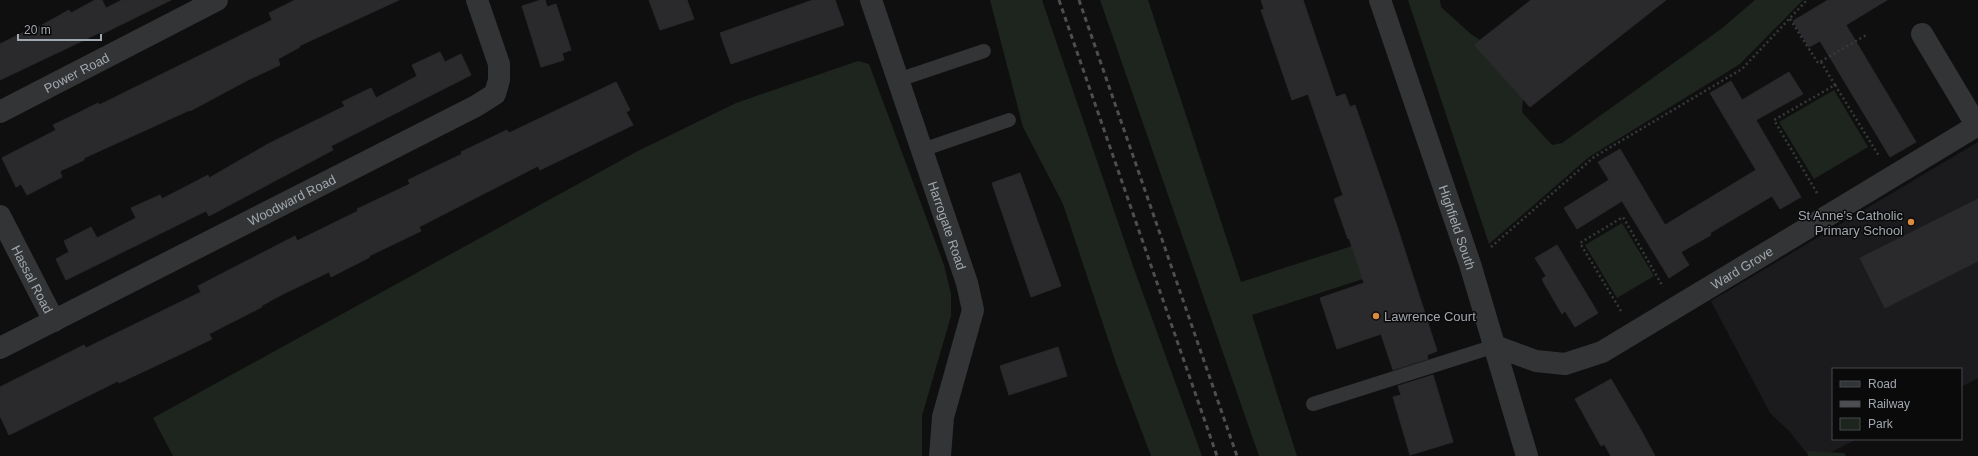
<svg xmlns="http://www.w3.org/2000/svg" width="1978" height="456" font-family="Helvetica,sans-serif">
<style>
.built{fill:#1b1b1d}
.green{fill:#1e241e}
.building{fill:#2a2a2c;stroke:#29292c}
.lines{fill:none;stroke-linecap:round;stroke-linejoin:round}
.path{stroke:#37393b;stroke-width:2.5;stroke-dasharray:2 3;stroke-linecap:butt}
.lane{stroke:#323436;stroke-width:14}
.street{stroke:#323436;stroke-width:22}
.rail{stroke:#4c4e51;stroke-width:3;stroke-dasharray:5 4;stroke-linecap:butt}
.poi-dot{fill:#d98c3d;stroke:#0a0a0b;stroke-width:1.5}
.labels{text-anchor:middle;stroke-width:3;stroke-linejoin:round;paint-order:stroke}
.street-label{font-size:13px;fill:#a2a8af;stroke:#0a0a0b}
.poi-label{font-size:13px;fill:#a2a8af;stroke:#0a0a0b;text-anchor:end}
</style>
<rect width="100%" height="100%" fill="#0f0f10"/>
<polygon class="built" points="1978,142 1978,378 1961,387 1961,369 1833,369 1833,439 1857,439 1824,456 1809,456 1790,432 1770,413 1711,301"/>
<g class="green">
<polygon points="990,0 1042,0 1133,266 1202,456 1151,456 1117,366 1063,204 1023,127"/>
<polygon points="1100,0 1148,0 1241,282 1352,246 1363,279 1252,315 1297,456 1259,456"/>
<polygon points="1408,0 1440,0 1441,7 1471,34 1503,55 1523,97 1522,112 1552,145 1562,143 1721,29 1755,0 1803,0 1740,64 1589,157 1489,244"/>
<polygon points="858,61 869,64 944,265 951,294 951,316 922,416 922,456 173,456 153,418 638,151 736,103"/>
<polygon points="1834,90 1868,147 1814,179 1779,122"/>
<polygon points="1622,223 1654,276 1617,298 1585,245"/>
<polygon points="1807,451 1844,453 1846,456 1808,456"/>
</g>
<g class="building">
<polygon points="95,0 102,0 106,8 122,0 171,0 102,34 101,32 0,80 0,44 34,27 35,29 69,10 71,13"/>
<polygon points="295,0 399,0 299,46 300,47 278,59 280,65 248,80 190,111 190,110 84,158 84,160 60,171 62,177 27,195 21,184 16,187 2,158 56,130 53,125 74,115 98,103 99,105 272,20 269,13"/>
<polygon points="541,0 545,0 547,7 556,4 571,50 562,53 564,60 541,67 522,6"/>
<polygon points="649,0 687,0 694,19 660,30"/>
<polygon points="813,0 835,0 844,25 731,64 720,33"/>
<polygon points="1261,0 1303,0 1336,97 1345,94 1350,107 1355,105 1397,226 1437,351 1427,355 1428,359 1393,370 1381,334 1337,349 1320,298 1364,283 1349,238 1348,239 1334,199 1343,195 1308,94 1292,100 1261,10 1264,9"/>
<polygon points="1531,0 1666,0 1530,107 1474,45"/>
<polygon points="1828,0 1887,0 1846,25 1916,142 1890,157 1820,41 1809,47 1793,21"/>
<polygon points="440,52 445,62 461,54 471,75 331,146 333,150 209,216 206,211 66,280 56,259 69,252 64,241 91,227 97,238 136,218 131,208 160,195 162,199 208,175 209,178 268,144 345,106 342,102 371,88 376,98 417,76 412,65"/>
<polygon points="1789,72 1803,94 1756,120 1801,197 1780,209 1772,196 1710,233 1711,235 1681,252 1689,265 1669,278 1622,201 1577,229 1564,208 1609,180 1598,162 1620,149 1665,225 1756,170 1710,93 1731,81 1742,100"/>
<polygon points="616,82 630,110 626,112 633,125 540,170 538,166 419,227 421,231 369,256 370,257 331,277 329,272 283,294 261,306 262,307 209,334 212,339 183,353 119,383 118,381 9,435 0,416 0,387 84,345 86,348 201,292 198,286 295,236 297,241 358,211 357,209 410,184 408,180 462,154 461,152 507,130 509,133"/>
<polygon points="1020,173 1061,286 1031,297 992,183"/>
<polygon points="1978,199 1978,261 1885,308 1860,258"/>
<polygon points="1557,245 1598,313 1575,327 1565,311 1562,314 1545,285 1542,279 1546,276 1535,258"/>
<polygon points="1058,347 1067,376 1009,395 1000,366"/>
<polygon points="1433,375 1453,442 1410,455 1393,397 1401,395 1398,386"/>
<polygon points="1611,379 1641,430 1655,456 1611,456 1604,444 1601,446 1575,399"/>
</g>
<g class="lines">
<g class="path">
<polyline points="1790,19 1818,63 1868,34"/>
<polyline points="1835,85 1879,156"/>
<polyline points="1817,193 1774,120 1835,85 1821,62"/>
<polyline points="1491,247 1594,157 1742,69 1807,0"/>
<polyline points="1621,311 1580,243 1623,217 1663,287"/>
</g>
<g class="lane">
<polyline points="898,80 984,51"/>
<polyline points="922,150 1009,120"/>
<polyline points="1313,404 1495,346"/>
</g>
<g class="street">
<path id="s1" d="M871,0L967,283L973,310L943,417L940,456"/>
<path id="s2" d="M1380,0L1470,264L1527,456"/>
<polyline points="1922,34 1977,126"/>
<path id="s3" d="M0,112L217,0"/>
<path id="s4" d="M0,216L54,321"/>
<path id="s5" d="M1495,346L1536,361L1565,364L1602,352L1978,125"/>
<path id="s6" d="M0,348L476,106L495,94L499,80V64L477,0"/>
</g>
<g class="rail">
<polyline points="1059,0 1217,456"/>
<polyline points="1079,0 1237,456"/>
</g>
</g>
<g class="poi-dot">
<circle cx="1911" cy="222" r="4"/>
<circle cx="1376" cy="316" r="4"/>
</g>
<g class="labels">
<g class="street-label">
<text dy="5" stroke="none"><textPath href="#s3" startOffset="86">Power Road</textPath></text>
<text dy="5" stroke="none"><textPath href="#s6" startOffset="327">Woodward Road</textPath></text>
<text dy="5" stroke="none"><textPath href="#s1" startOffset="238">Harrogate Road</textPath></text>
<text dy="5" stroke="none"><textPath href="#s2" startOffset="240">Highfield South</textPath></text>
<text dy="5" stroke="none"><textPath href="#s5" startOffset="275">Ward Grove</textPath></text>
<text dy="5" stroke="none"><textPath href="#s4" startOffset="71">Hassal Road</textPath></text>
</g>
<g class="poi-label">
<text x="1903" y="220">St Anne's Catholic<tspan x="1903" dy="15">Primary School</tspan></text>
<text x="1384" y="321" text-anchor="start">Lawrence Court</text>
</g>
</g>
<rect x="1832" y="368" width="130" height="72" fill="#0a0a0b" stroke="#47494d"/>
<rect x="1840" y="381" width="20" height="6" fill="#323436" stroke="#47494d"/>
<text x="1868" y="388" font-size="12" fill="#a2a8af">Road</text>
<rect x="1840" y="401" width="20" height="6" fill="#4c4e51" stroke="#47494d"/>
<text x="1868" y="408" font-size="12" fill="#a2a8af">Railway</text>
<rect x="1840" y="418" width="20" height="12" fill="#1e241e" stroke="#47494d"/>
<text x="1868" y="428" font-size="12" fill="#a2a8af">Park</text>
<path d="M18 34v6h83v-6" fill="none" stroke="#a2a8af" stroke-width="2"/>
<text x="24" y="34" font-size="12" fill="#a2a8af" stroke="#0a0a0b" stroke-width="3" paint-order="stroke">20 m</text>
</svg>
